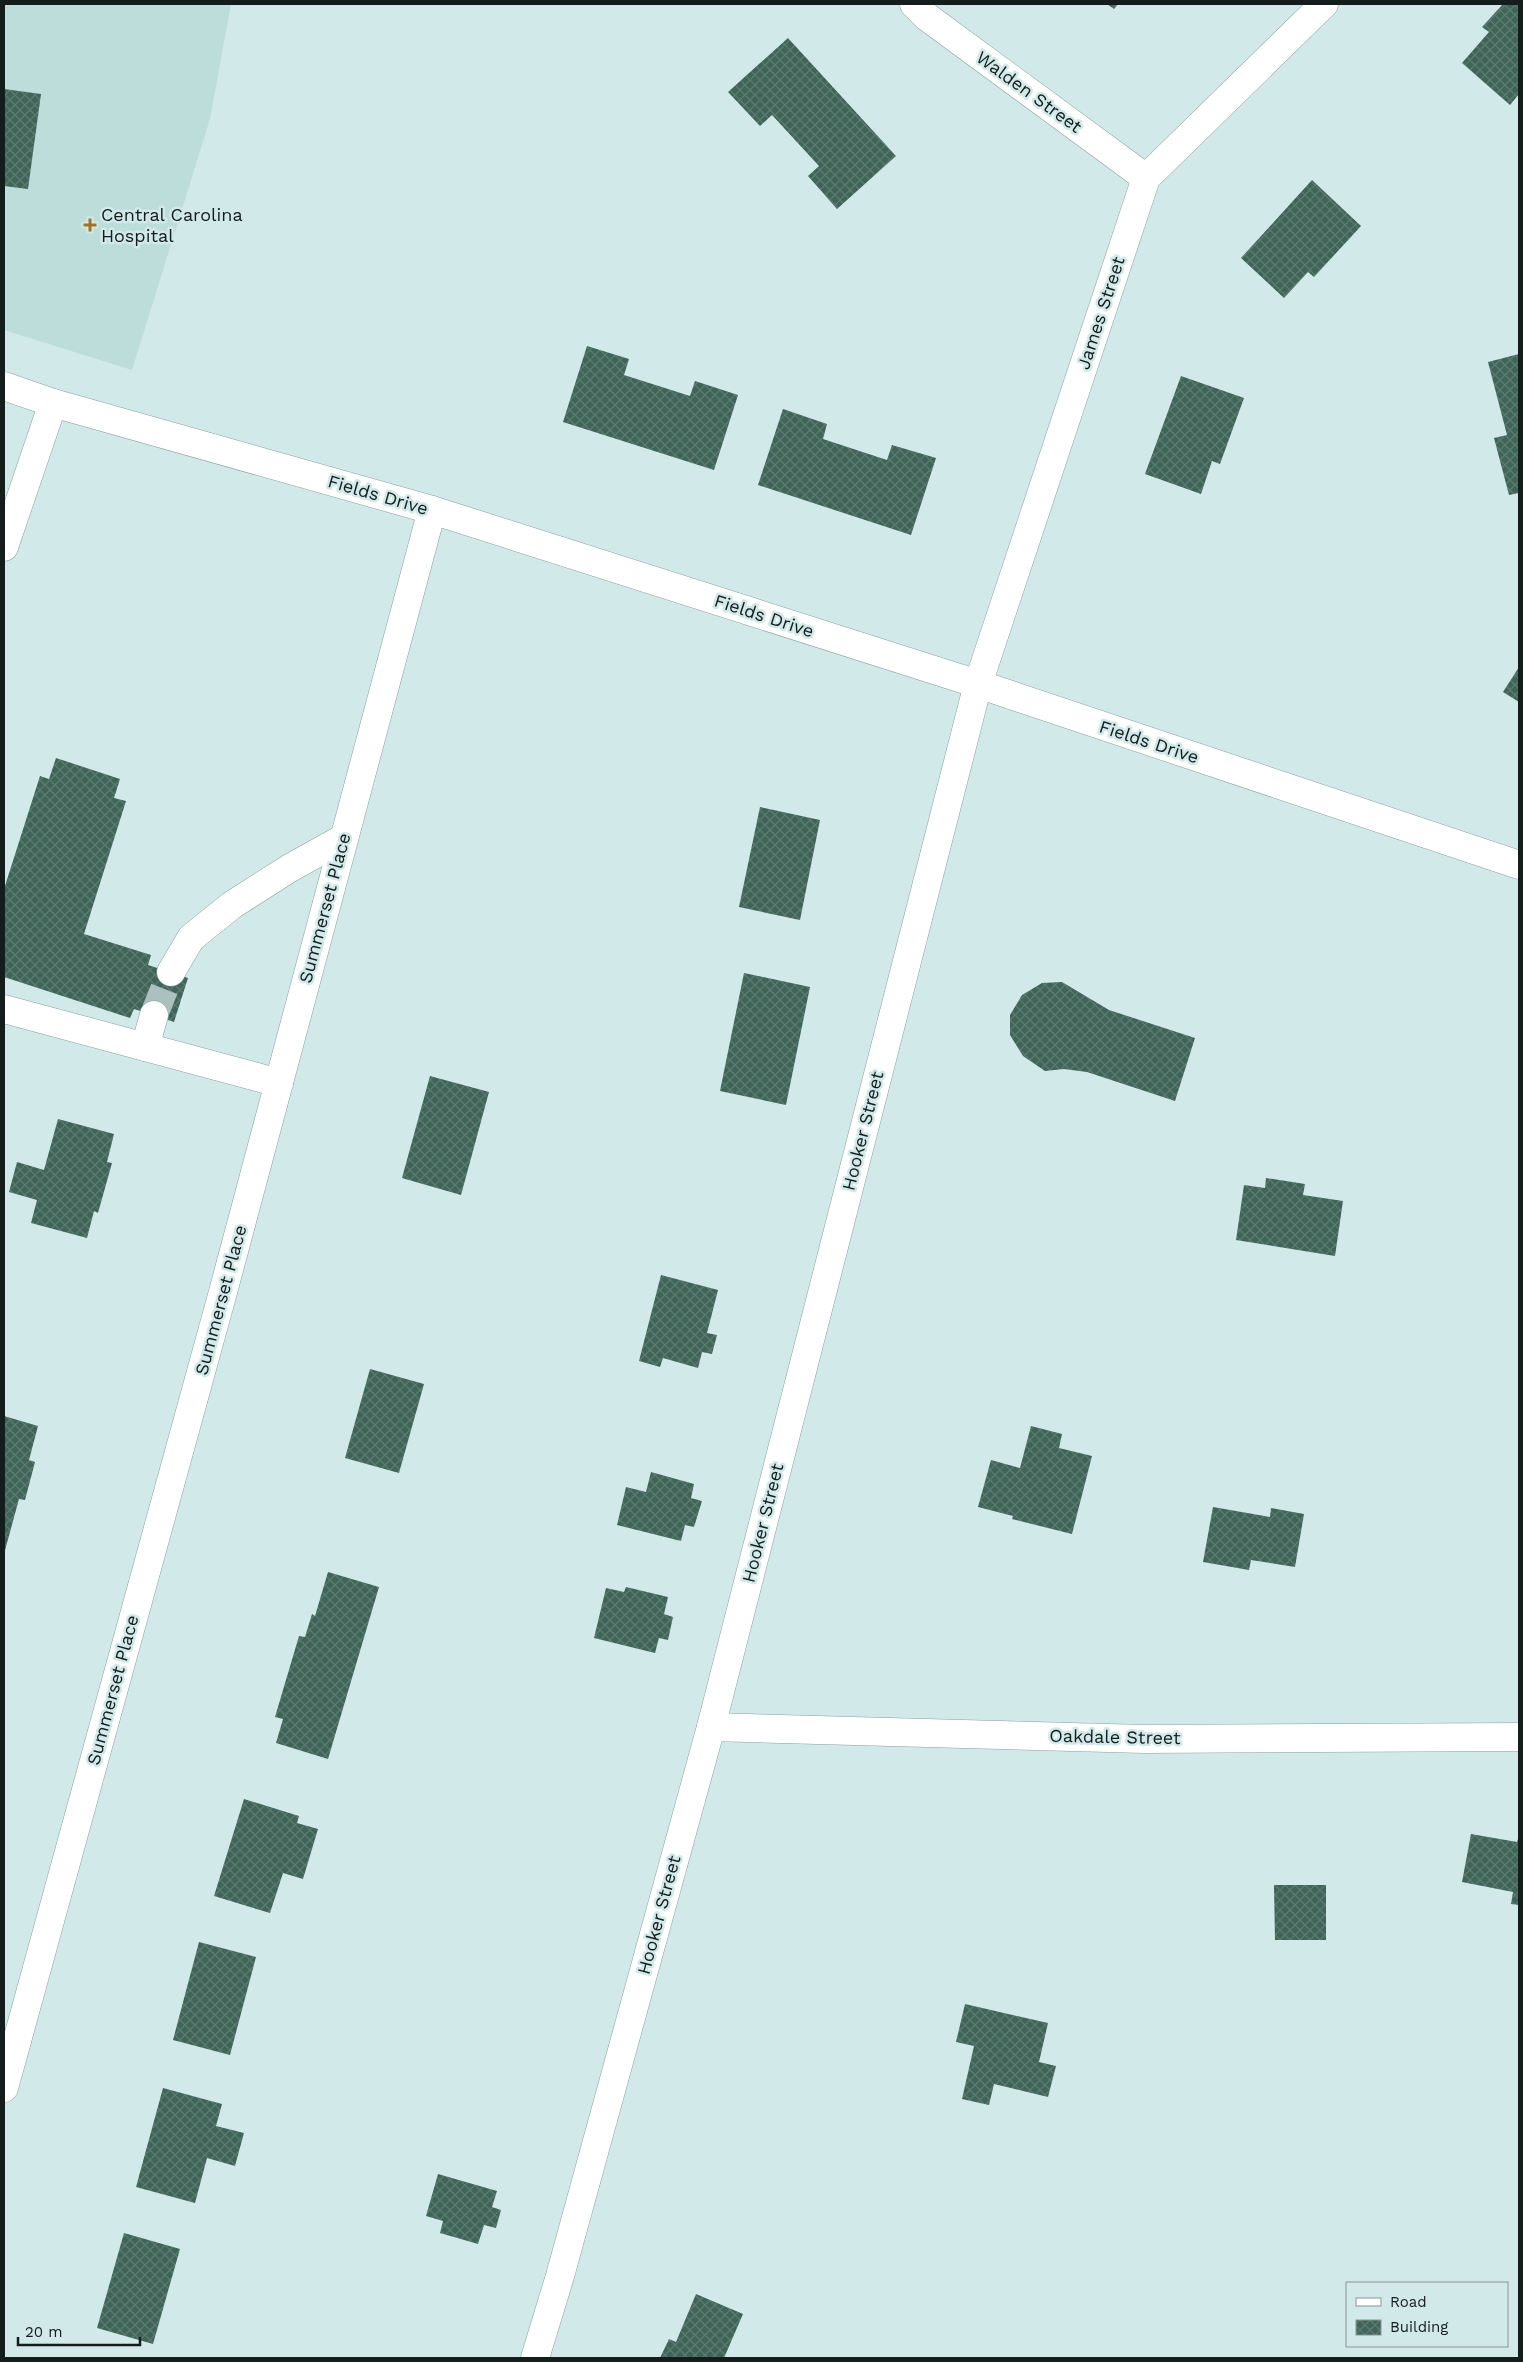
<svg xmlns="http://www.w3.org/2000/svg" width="1523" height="2362" font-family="'Work Sans',sans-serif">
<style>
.built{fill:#bddddb}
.building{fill:url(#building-cross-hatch)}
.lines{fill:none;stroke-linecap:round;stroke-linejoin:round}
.minor-tunnel{stroke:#abc0bf;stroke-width:28;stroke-dasharray:28 14;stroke-linecap:butt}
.minor-casing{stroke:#8aa09f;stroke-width:29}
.minor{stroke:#fff;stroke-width:28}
.poi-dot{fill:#9f7524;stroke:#d1e9e8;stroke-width:2}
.labels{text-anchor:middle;stroke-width:5;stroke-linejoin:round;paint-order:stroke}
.street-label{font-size:18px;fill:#141c1c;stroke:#d1e9e8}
.poi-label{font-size:18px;fill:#141c1c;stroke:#d1e9e8;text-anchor:start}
</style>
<defs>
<pattern id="building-cross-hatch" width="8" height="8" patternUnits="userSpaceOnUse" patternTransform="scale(1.25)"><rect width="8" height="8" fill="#3f6458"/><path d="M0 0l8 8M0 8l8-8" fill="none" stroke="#5d7a71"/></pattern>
</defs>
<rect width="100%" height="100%" fill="#d1e9e8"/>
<polygon class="built" points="4,4 231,4 210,119 132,370 4,330"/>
<g class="building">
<polygon points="1107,4 1118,4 1114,9"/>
<polygon points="1503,4 1519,4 1519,94 1510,105 1462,63 1489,32 1482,27"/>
<polygon points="788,38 896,156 837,209 808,176 819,166 772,115 760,126 728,92"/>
<polygon points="4,89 41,94 28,189 4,186"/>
<polygon points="1312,180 1361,226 1314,277 1308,272 1284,298 1241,258"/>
<polygon points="587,346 629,359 624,375 690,396 695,381 738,395 714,470 563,422"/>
<polygon points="1519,354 1519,493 1509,495 1494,438 1507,435 1488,362"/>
<polygon points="1181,376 1244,398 1220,464 1212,461 1201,494 1145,474"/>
<polygon points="783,409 827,424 823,439 887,460 892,445 936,458 911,535 758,485"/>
<polygon points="1519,667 1519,702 1503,692"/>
<polygon points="56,758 120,779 114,798 126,801 84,934 151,955 148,965 188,978 174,1022 134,1009 130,1018 4,977 4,889 40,776 49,779"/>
<polygon points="760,807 820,820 800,920 739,907"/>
<polygon points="744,973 810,987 786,1105 720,1091"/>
<polygon points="1062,982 1109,1010 1195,1038 1175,1101 1087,1072 1064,1069 1045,1071 1023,1056 1010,1035 1010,1015 1022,995 1042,983"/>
<polygon points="430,1076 489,1092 461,1195 402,1178"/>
<polygon points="58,1119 114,1134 107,1162 112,1163 98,1213 94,1211 87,1238 31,1223 37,1200 9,1192 17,1162 44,1170"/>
<polygon points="1266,1178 1305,1184 1303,1195 1343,1201 1335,1256 1236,1240 1244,1185 1265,1188"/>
<polygon points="661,1275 718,1290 707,1333 717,1335 712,1354 702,1352 698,1368 663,1358 660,1367 639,1361"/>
<polygon points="370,1369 424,1384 399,1473 345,1458"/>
<polygon points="4,1416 38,1426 29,1460 35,1462 25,1500 19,1499 4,1554"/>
<polygon points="1031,1426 1062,1434 1059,1448 1092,1456 1072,1534 1012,1519 1013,1516 978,1507 991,1460 1020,1468"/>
<polygon points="651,1472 694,1484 691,1498 702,1501 694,1527 685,1525 681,1541 617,1525 626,1487 646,1492"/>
<polygon points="1213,1507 1270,1517 1271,1508 1304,1514 1295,1567 1251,1560 1249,1570 1203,1562"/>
<polygon points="328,1572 379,1587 328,1759 276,1743 283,1719 275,1717 299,1636 305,1637 312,1614 315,1616"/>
<polygon points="626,1587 668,1597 664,1614 673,1617 668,1640 659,1638 655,1653 594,1638 606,1588 624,1592"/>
<polygon points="244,1799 299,1816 297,1823 318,1829 303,1879 283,1873 270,1913 214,1896"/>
<polygon points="1471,1834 1517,1842 1519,1836 1519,1905 1511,1904 1513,1892 1462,1882"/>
<polygon points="1274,1885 1326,1885 1326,1940 1275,1940"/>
<polygon points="199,1942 256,1957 230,2055 173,2040"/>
<polygon points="965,2004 1048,2023 1039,2062 1056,2066 1048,2097 994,2084 989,2105 962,2099 974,2046 956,2042"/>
<polygon points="163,2088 222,2104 216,2126 244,2133 235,2166 207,2158 195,2203 136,2187"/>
<polygon points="438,2174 497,2191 492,2207 501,2210 496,2228 484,2225 478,2244 440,2233 443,2221 426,2216"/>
<polygon points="124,2233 180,2249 153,2344 97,2328"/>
<polygon points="696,2294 743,2314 724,2358 660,2358 669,2339 676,2342"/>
</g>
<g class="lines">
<polyline class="minor-tunnel" points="154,1015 171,972"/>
<g class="minor-casing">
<g id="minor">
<polyline points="914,4 927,17 1146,178"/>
<polyline points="4,386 53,403 432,510 978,684 1519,865"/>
<polyline points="4,547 53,403"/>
<polyline points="171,972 191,938 232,905 290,868 344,838"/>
<polyline points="4,1009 279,1083"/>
<polyline points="145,1047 154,1015"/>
<polyline points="711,1727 1144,1739 1519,1737"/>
<polyline points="4,2088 223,1292 432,510"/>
<polyline points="535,2358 560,2276 711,1727 978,684 1146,178 1324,4"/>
</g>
</g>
<use href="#minor" class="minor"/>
</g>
<path class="poi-dot" d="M87.5 217.5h5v5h5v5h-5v5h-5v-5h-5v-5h5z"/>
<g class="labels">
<g class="street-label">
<text transform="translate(1029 92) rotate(36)" y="6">Walden Street</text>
<text transform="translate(1101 313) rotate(-72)" y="6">James Street</text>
<text transform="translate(378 495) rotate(16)" y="6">Fields Drive</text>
<text transform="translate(764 616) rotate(18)" y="6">Fields Drive</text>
<text transform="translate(1149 742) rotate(18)" y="6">Fields Drive</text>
<text transform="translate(325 908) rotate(-75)" y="6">Summerset Place</text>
<text transform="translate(863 1131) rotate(-76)" y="6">Hooker Street</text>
<text transform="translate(221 1300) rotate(-75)" y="6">Summerset Place</text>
<text transform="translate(763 1523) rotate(-76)" y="6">Hooker Street</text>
<text transform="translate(113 1690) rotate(-75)" y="6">Summerset Place</text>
<text transform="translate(1115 1737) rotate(1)" y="6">Oakdale Street</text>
<text transform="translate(659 1915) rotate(-75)" y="6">Hooker Street</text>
</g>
<g class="poi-label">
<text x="101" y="221">Central Carolina<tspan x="101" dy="21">Hospital</tspan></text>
</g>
</g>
<rect width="1523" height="2362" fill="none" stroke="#141c1c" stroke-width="10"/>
<rect x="1346" y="2282" width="162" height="65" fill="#d1e9e8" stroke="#859796"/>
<rect x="1356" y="2298" width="25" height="8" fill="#ffffff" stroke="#859796"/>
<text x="1390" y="2307" font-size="15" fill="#141c1c">Road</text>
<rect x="1356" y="2320" width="25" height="15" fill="url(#building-cross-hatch)" stroke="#859796"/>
<text x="1390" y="2332" font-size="15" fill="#141c1c">Building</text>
<path d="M18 2337v8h122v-8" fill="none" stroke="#141c1c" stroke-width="2.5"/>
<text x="25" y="2337" font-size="15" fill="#141c1c" stroke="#d1e9e8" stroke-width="4" paint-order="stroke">20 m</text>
</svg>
